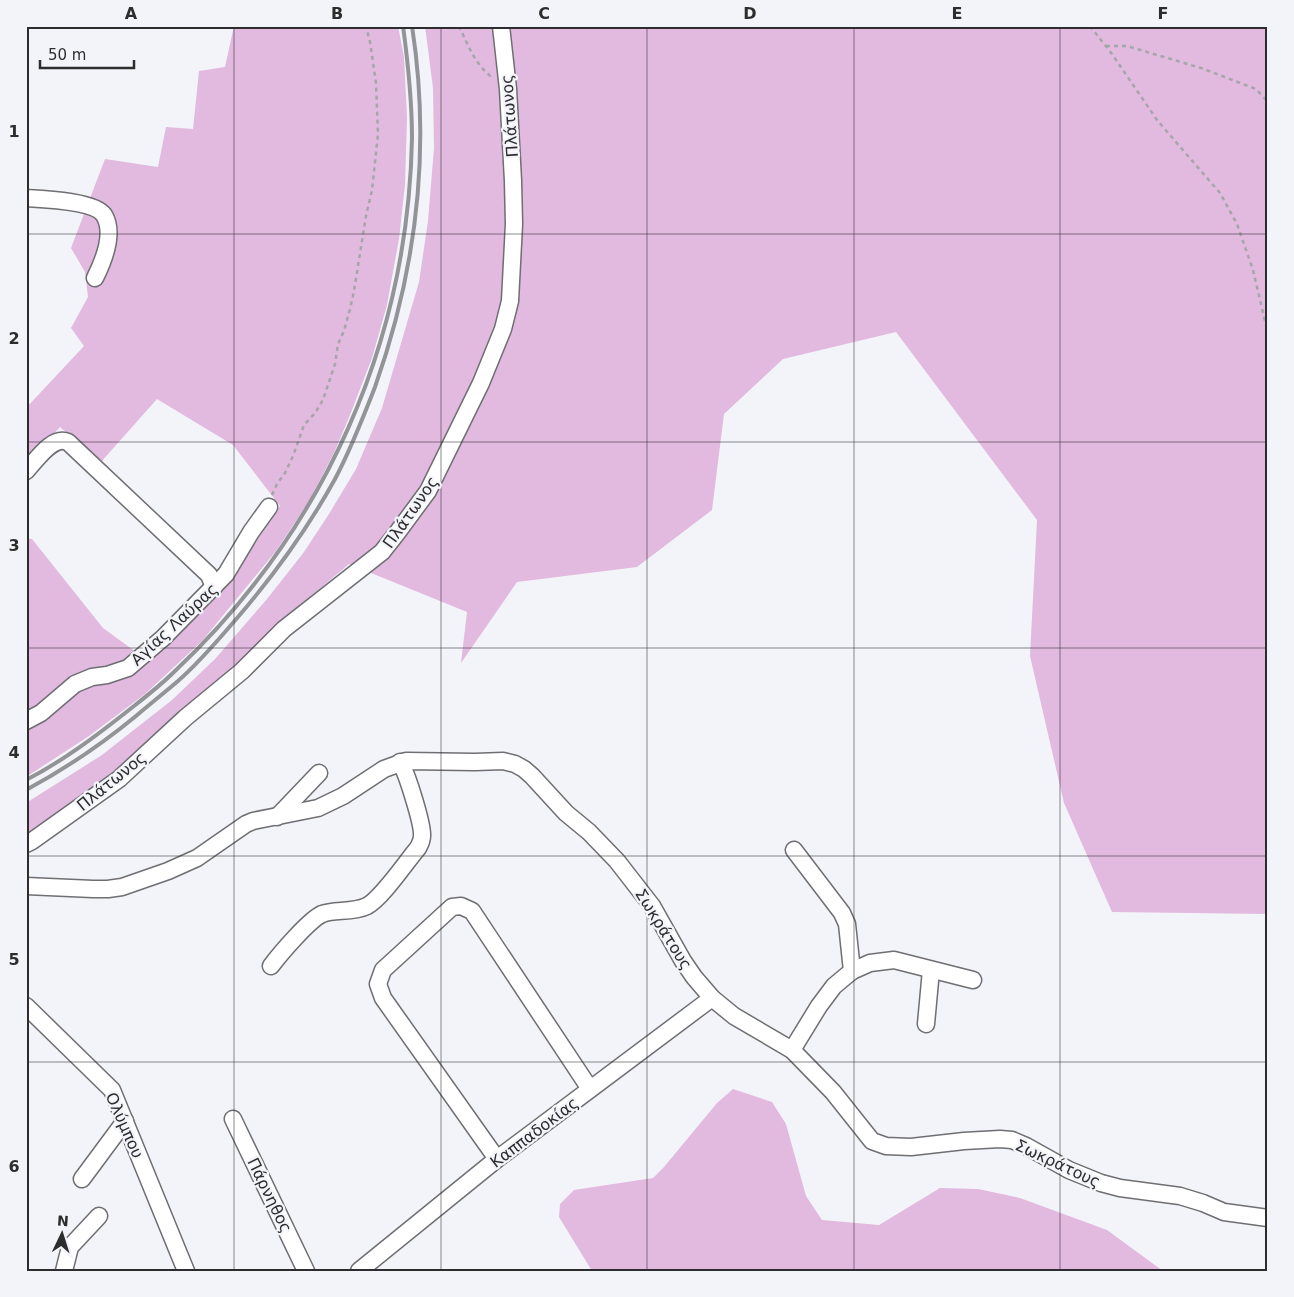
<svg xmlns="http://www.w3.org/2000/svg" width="1294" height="1297" font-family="'DejaVu Sans',sans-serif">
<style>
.green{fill:#e2b9df}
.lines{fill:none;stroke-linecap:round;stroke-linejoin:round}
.minor-casing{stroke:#6e6e73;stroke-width:19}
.path{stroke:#a5a6aa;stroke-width:2.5;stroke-dasharray:4 4;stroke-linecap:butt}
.minor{stroke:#fff;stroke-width:16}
.rail{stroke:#939498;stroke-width:4}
.grid{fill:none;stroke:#2d2d2f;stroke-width:1;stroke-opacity:0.55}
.labels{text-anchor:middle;stroke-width:4.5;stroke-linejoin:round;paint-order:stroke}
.street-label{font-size:16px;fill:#2d2d2f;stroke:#f3f4f9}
.neatline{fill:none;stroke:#2d2d2f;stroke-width:2}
.grid-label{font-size:16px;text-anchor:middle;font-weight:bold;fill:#2d2d2f}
</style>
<rect width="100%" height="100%" fill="#f3f4f9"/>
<g class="green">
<polygon points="234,26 398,26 404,57 407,117 405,185 399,239 387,305 372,358 350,415 334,453 308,503 276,551 202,641 145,694 89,736 26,777 26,538 32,539 103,628 147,660 219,592 280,506 233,445 157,399 101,462 60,427 26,464 26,408 84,346 71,328 88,297 85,272 71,248 105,159 158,167 166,127 193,129 199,71 225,67"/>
<polygon points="425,26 1268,26 1268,914 1112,912 1064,803 1030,656 1037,520 896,332 783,359 724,414 712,510 637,567 517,582 461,663 467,612 349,564 277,625 238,666 118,772 26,836 26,803 102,755 172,700 215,659 267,599 304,552 329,514 356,469 382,408 419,282 428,221 434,148 433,88"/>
<polygon points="733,1089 772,1102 786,1124 806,1196 822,1220 879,1225 940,1188 978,1189 1020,1198 1107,1230 1163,1271 592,1271 559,1217 560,1204 574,1190 653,1178 664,1167 717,1103"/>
</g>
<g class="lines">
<g class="minor-casing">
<g id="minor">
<path d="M26,198C43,199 95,201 104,215C115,233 103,262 95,278"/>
<path d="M26,471C36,461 52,435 68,442L209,575L214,587"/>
<polyline points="26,721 41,713 75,684 92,677 107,675 128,668 163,638 226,574 251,532 269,507"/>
<polyline points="277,817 319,773"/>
<polyline points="26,844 32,841 119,779 185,718 242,671 284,629 382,552 397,533 428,491 481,383 503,329 510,301 514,224 513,181 508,89 501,26"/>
<polyline points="26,886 93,889 108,889 122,887 168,871 197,858 246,824 253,821 318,808 343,796 384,769 406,761 475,762 503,761 515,764 524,769 532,776 566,813 589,832 617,861 652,906 683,961 694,977 712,998 734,1016 792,1050 833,1092 872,1141 886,1146 911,1147 964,1141 1000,1139 1012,1140 1026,1146 1069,1170 1101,1183 1120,1188 1180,1196 1203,1203 1224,1212 1268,1218"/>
<path d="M271,966C280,954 309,920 322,914C334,909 353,913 367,906C382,898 406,862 418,848C420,844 422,841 422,836C423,825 407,773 400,762"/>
<polyline points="852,971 870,963 894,960 973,980"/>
<polyline points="26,1006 112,1090 186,1271"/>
<polyline points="926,1024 931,970"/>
<polyline points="792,1050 819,1006 834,986 852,971 847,924 842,913 794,850"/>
<polyline points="233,1119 306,1271"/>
<polyline points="497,1159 383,998 378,984 383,970 452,907 461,906 472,911 590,1089"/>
<polyline points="82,1179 125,1121"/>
<polyline points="64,1271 70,1247 99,1216"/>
<polyline points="359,1271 497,1159 712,998"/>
</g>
</g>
<g class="path">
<path d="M459,26C468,45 475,65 493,78"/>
<polyline points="1090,26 1112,54 1157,120 1220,193 1237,224 1253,270 1268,334"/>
<polyline points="1106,46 1127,46 1201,68 1256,89 1268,102"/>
<polyline points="272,495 277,484 285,473 293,456 304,425 315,413 323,400 335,364 338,344 344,331 350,309 354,291 366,216 372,190 378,134 376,83 370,42 366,26"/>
<polyline points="1268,1064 1268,1066"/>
</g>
<use href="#minor" class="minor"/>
<g class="rail">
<path d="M26,780C65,760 100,733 134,706C148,695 162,684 175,671C324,530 408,344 412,138C412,101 408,63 403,26"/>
<path d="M26,790C65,769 102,744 136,716C150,704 164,693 178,681C200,662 219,639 238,617C274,575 308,528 335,479C351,449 363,418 375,387C416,271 431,148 412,26"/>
</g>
</g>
<path class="grid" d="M234,26V1271M441,26V1271M647,26V1271M854,26V1271M1060,26V1271M26,234H1268M26,442H1268M26,648H1268M26,856H1268M26,1062H1268"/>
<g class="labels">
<g class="street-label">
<text transform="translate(509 116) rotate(-94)" y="6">Πλάτωνος</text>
<text transform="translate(410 512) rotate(-55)" y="6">Πλάτωνος</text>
<text transform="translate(174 624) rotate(-43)" y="6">Αγίας Λαύρας</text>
<text transform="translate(111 781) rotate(-39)" y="6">Πλάτωνος</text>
<text transform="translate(664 929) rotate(58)" y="6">Σωκράτους</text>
<text transform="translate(125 1125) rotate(66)" y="6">Ολύμπου</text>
<text transform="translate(534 1132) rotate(-37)" y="6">Καππαδοκίας</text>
<text transform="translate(1058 1163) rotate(25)" y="6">Σωκράτους</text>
<text transform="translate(270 1195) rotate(64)" y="6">Πάρνηθος</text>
</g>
</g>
<rect width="1294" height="1297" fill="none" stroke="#f3f4f9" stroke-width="55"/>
<g transform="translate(62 1234) rotate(4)" stroke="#f3f4f9" stroke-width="4" paint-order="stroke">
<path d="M0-4L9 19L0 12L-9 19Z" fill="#2d2d2f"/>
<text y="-8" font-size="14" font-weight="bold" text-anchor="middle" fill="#2d2d2f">N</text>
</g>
<path d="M40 60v8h94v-8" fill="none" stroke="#2d2d2f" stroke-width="2.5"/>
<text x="48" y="60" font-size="15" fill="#2d2d2f" stroke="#f3f4f9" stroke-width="4" paint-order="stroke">50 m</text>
<rect x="28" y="28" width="1238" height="1242" class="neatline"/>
<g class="grid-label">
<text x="131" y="19">A</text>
<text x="337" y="19">B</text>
<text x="544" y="19">C</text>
<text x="750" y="19">D</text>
<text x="957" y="19">E</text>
<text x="1163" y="19">F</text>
<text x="14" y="137">1</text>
<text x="14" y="344">2</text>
<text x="14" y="551">3</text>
<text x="14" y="758">4</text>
<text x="14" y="965">5</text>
<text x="14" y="1172">6</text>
</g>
</svg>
